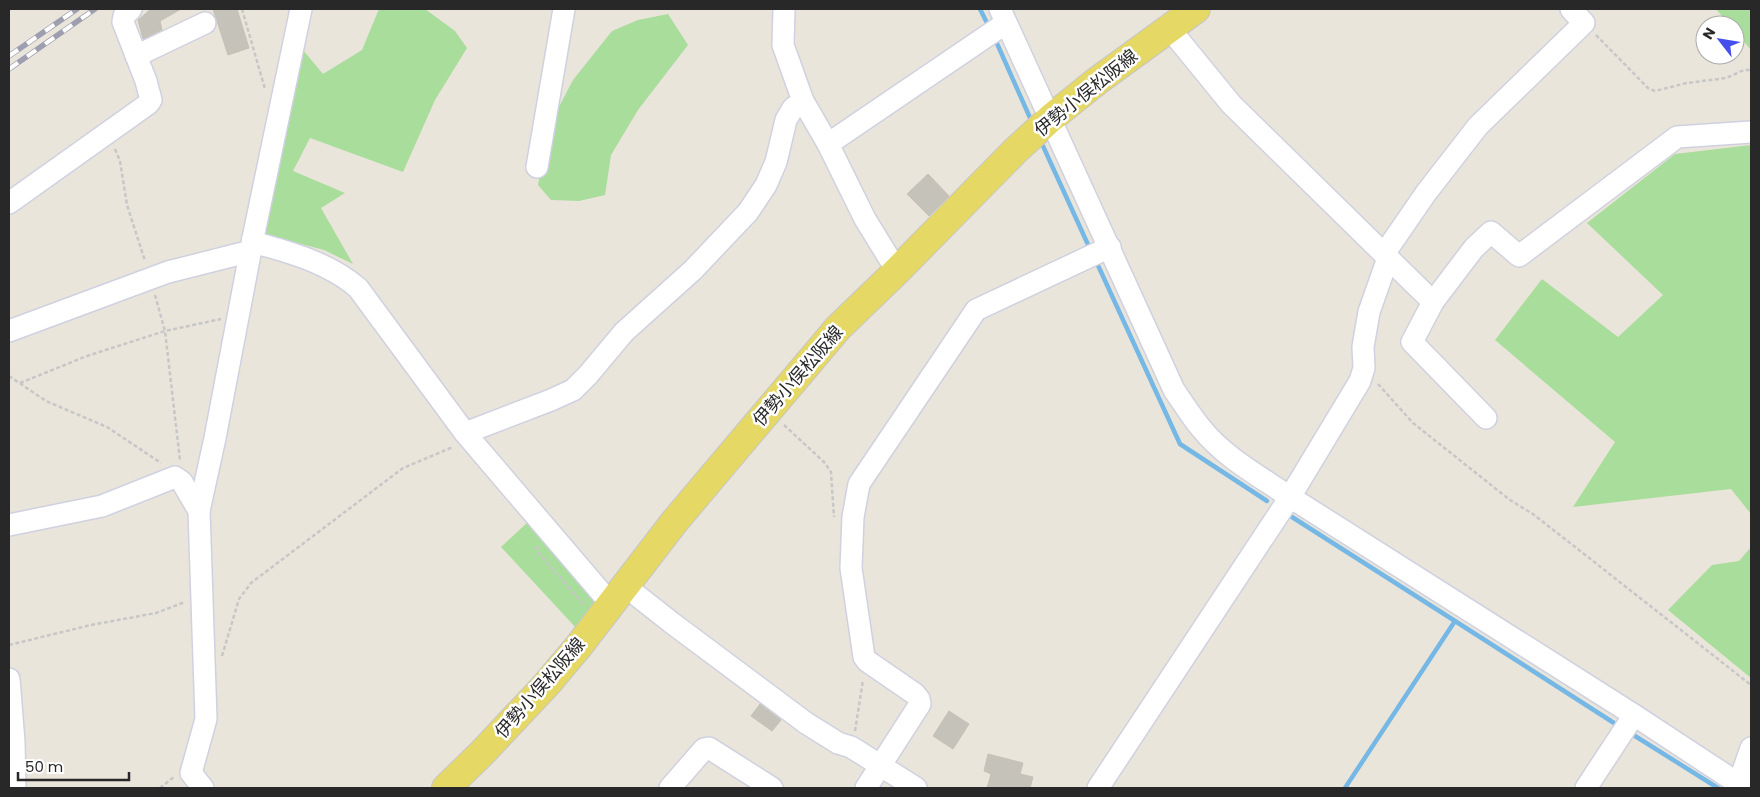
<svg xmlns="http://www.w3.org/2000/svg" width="1760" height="797" font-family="Poppins,'Noto Sans JP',sans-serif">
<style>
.green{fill:#a8dd9b}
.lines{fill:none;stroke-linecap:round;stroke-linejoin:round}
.stream{stroke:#75b8e5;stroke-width:4.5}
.building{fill:#c5c2ba;stroke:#c5c1b5}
.minor-casing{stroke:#d0d1e0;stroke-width:24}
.major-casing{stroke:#c7c7c7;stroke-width:30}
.path{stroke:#c7c7c7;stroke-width:2.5;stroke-dasharray:4 2.5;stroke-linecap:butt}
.minor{stroke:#fff;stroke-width:21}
.major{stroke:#e5d864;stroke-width:28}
.rail-casing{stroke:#9e9eb1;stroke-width:5.5}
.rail{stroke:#fff;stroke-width:4;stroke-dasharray:11;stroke-linecap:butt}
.labels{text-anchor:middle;stroke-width:5;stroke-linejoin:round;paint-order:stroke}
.street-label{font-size:18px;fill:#282828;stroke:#fff}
</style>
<rect width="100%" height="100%" fill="#eae5db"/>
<g class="green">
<polygon points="379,9 425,9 455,31 467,48 435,100 403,172 310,138 293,171 345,193 321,208 353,264 324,250 263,234 303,50 323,74 362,50"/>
<polygon points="1716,9 1751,9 1751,50 1735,31 1735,25 1730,25"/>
<polygon points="668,14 688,45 638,110 611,155 605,195 579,201 551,200 538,185 550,124 573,80 612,31 638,20"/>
<polygon points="1751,145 1751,514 1731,489 1573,507 1615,442 1495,340 1542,279 1618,337 1663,295 1587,223 1675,154"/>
<polygon points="530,520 601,603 578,630 501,547"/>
<polygon points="1751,547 1751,678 1668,610 1712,565 1739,561"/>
</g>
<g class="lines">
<g class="stream">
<polyline points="980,9 989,27"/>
<polyline points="995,39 1031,120"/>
<polyline points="1043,146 1090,249"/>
<polyline points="1096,261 1180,444 1267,501"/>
<polyline points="1292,517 1455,621 1345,788"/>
<polyline points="1455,621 1614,723"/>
<polyline points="1635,736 1718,788"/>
</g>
</g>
<g class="building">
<polygon points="151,9 181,9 160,21 162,30 143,39 138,20"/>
<polygon points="213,9 237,9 249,48 228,55"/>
<polygon points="928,174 949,196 929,216 907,194"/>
<polygon points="760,704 781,720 772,731 751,716"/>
<polygon points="949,711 969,724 953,749 933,736"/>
<polygon points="988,754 1023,763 1020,774 1033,777 1030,788 987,788 991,774 984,771"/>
</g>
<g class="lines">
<g class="minor-casing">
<g id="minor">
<path d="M301,9L253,238L257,243C266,246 275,248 284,251C311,259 337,270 358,288L465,433L611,604"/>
<polyline points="784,9 783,45 803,101 828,144 865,219 897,271"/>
<path d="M1000,9L1174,390C1183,403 1191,416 1201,428C1224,457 1259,476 1290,497L1634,715L1745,788"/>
<polyline points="1169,28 1231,104 1433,302"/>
<polyline points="136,56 205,23"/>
<polyline points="828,144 1006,23"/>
<polyline points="537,167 564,9"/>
<polyline points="9,203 148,104 151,100 146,81 123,22 124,16 131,9"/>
<polyline points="1384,254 1426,193 1478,126 1584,23 1571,9"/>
<polyline points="9,331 168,272 251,251"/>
<polyline points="1486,418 1412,342 1433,302 1474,248 1491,232 1519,256 1677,137 1751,132"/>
<polyline points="465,433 551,400 573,390 588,375 624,332 693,270 748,212 766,185 776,162 786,120 793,108 803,101"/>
<polyline points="9,525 102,506 175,477 182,482 199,511"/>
<polyline points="625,586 672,623 806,723 838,743 851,747 916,788"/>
<polyline points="9,679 14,742 15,788"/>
<polyline points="203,788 191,773 206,719 199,511 215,438 253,238"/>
<polyline points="670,788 704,749 709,748 772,788"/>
<polyline points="866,788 920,704 919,699 915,694 867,661 864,657 851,568 853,517 859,484 976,310 1110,247"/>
<polyline points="1098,788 1290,497 1360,381 1364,368 1363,347 1369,312 1388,258"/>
<polyline points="1586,788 1634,715"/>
<polyline points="1737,788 1751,748"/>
</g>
</g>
<g class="major-casing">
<polyline id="major" points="446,788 482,753 546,685 578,647 675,521 838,328 897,271 1015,151 1051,118 1097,81 1196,9"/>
</g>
<g class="path">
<polyline points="242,9 265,89"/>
<polyline points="1596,35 1648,88 1655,91 1687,83 1726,78 1744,70 1751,70"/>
<polyline points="115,149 120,161 127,205 145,261"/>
<polyline points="155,295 165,331 180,460"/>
<polyline points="9,376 46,401 107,427 161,463"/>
<polyline points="20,383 87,356 165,331 221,319"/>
<polyline points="1378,384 1413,423 1510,500 1533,514 1751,685"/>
<polyline points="784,425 824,462 831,472 834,517"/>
<polyline points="537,546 537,551 584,605"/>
<polyline points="9,645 91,625 156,613 185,602"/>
<polyline points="222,656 239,599 251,583 403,468 453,447"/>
<polyline points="855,731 863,680"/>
<polyline points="160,788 175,776"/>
</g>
<use href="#minor" class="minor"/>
<use href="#major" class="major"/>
<g class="rail-casing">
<g id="rail">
<polyline points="9,56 77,9"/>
<polyline points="9,69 95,9"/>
</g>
</g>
<use href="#rail" class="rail"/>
</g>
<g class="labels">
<g class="street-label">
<text transform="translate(1086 93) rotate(-39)" y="6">伊勢小俣松阪線</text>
<text transform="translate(798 376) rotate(-49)" y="6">伊勢小俣松阪線</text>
<text transform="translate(540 688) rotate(-49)" y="6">伊勢小俣松阪線</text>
</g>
</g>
<rect width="1760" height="797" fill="none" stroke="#282828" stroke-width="20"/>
<g transform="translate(1720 40) rotate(301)"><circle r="24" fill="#ffffff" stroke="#a9a9a9"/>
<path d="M0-4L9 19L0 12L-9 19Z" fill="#464eec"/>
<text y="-8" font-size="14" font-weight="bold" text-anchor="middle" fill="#282828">N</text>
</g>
<path d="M18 772v8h111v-8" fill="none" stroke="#282828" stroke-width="2.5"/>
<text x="25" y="772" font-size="15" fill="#282828" stroke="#ffffff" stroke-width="4" paint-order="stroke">50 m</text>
</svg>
